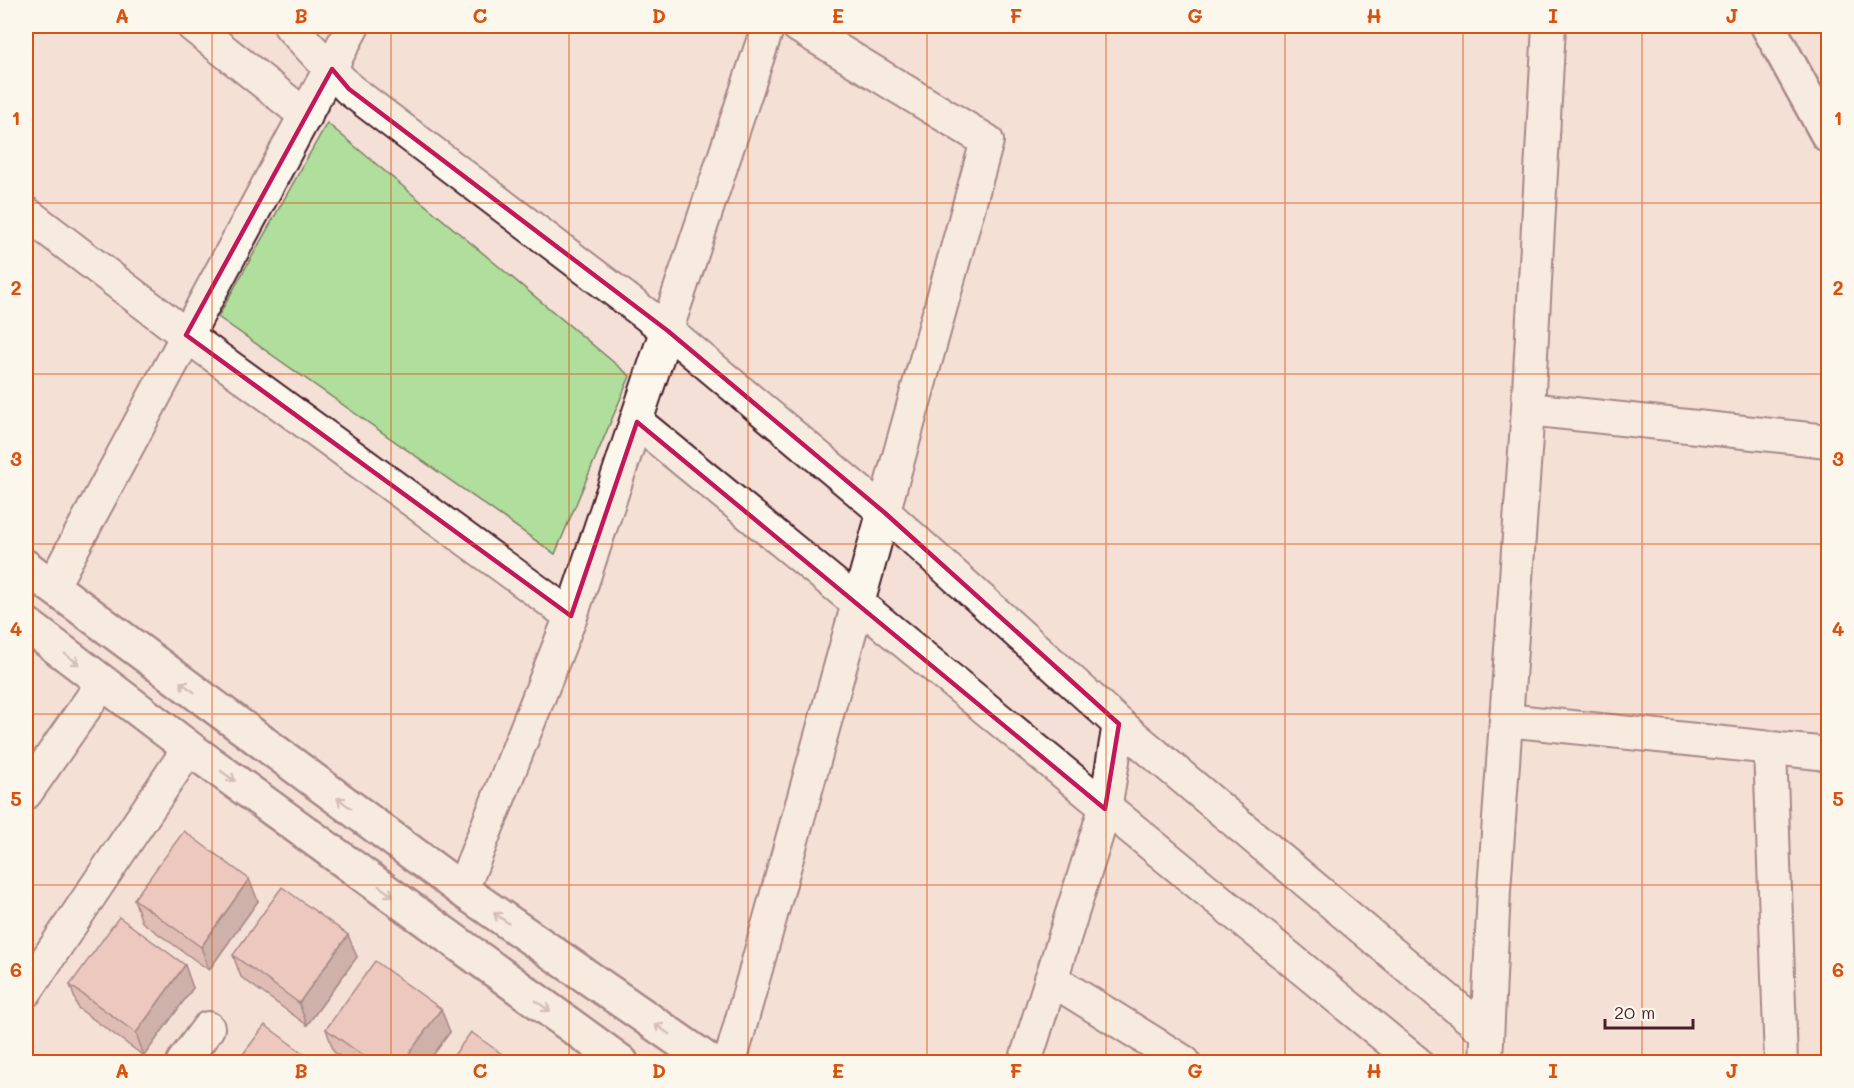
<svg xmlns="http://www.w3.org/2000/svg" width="1854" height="1088" font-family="Mali,sans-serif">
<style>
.park{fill:#b0de9d;stroke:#7d7e64;stroke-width:1.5}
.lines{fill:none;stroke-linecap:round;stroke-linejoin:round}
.street-casing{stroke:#4a1f2b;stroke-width:36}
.secondary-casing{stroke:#4a1f2b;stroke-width:38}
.street{stroke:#fbf7ec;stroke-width:32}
.secondary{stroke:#fbf7ec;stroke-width:33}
.wall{fill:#c5938d;stroke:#4a1f2b;stroke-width:1.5}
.shaded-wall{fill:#a07873;stroke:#4a1f2b;stroke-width:1.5}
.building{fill:#e5aba4;stroke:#4a1f2b;stroke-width:1.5}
.oneway{stroke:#ab9695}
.marked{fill:none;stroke:#c2185b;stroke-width:4.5;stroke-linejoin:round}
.grid{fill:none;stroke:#d8530f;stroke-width:1.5;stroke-opacity:0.55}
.neatline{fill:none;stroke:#d8530f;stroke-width:2}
.grid-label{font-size:20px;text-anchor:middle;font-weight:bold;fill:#d8530f}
</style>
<rect width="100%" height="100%" fill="#f4e0d6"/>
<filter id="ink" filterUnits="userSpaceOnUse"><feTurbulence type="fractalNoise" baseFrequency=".0167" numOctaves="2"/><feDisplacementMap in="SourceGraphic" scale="12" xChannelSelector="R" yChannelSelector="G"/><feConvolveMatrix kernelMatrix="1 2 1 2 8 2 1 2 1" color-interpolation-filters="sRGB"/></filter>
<g filter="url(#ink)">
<polygon class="park" points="327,123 630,376 555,554 218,317"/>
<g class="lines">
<g class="street-casing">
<g id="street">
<polyline points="193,26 306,116"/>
<polyline points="290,26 349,89 668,331 885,513 1119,724 1486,1032"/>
<polyline points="26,213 186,335 571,616"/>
<polyline points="1528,409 1828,441"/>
<polyline points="637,422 1416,1062"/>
<polyline points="52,587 353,26"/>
<polyline points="1506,720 1828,754"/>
<polyline points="1770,748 1781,1062"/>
<polyline points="26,793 103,682"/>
<polyline points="462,890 571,616 768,26"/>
<polyline points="1051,979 1184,1062"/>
<polyline points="26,991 189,748"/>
<polyline points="183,1062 208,1028"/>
<polyline points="730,1062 987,141 798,26"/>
<polyline points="1025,1062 1105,809 1119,724"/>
<polyline points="1486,1062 1494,890 1528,409 1549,26"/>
</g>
</g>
<g class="secondary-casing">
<g id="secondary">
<polyline points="1768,26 1828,135"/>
<polyline points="26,567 462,890 710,1062"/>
<polyline points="26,624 189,748 621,1062"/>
</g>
</g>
<use href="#street" class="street"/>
<use href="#secondary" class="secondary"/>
</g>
<g class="wall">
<polygon points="134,899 258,901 209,970 142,922"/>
<polygon points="233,955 357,957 307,1025 241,977"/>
<polygon points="70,985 193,988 144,1056 78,1008"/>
<polygon points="326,1029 450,1032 428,1062 349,1062 334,1052"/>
</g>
<g class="shaded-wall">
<polygon points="249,879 258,901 209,970 201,947"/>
<polygon points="348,935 357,957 307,1025 299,1003"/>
<polygon points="185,965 193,988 144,1056 136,1033"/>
<polygon points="441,1009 450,1032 428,1062 403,1062"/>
</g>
<g class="building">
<polygon points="184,831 249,879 201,947 134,899"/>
<polygon points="282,887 348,935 299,1003 233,955"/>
<polygon points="119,917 185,965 136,1033 70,985"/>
<polygon points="375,961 441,1009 403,1062 372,1062 326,1029"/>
<polygon points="265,1025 315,1062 237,1062"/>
<polygon points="471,1032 513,1062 449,1062"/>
<polygon points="26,1048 46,1062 26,1062"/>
</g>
<defs><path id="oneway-shaft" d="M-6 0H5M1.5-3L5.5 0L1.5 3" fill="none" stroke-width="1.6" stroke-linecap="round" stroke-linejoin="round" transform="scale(1.5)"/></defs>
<g class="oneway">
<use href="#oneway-shaft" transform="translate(72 659) rotate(37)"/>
<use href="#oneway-shaft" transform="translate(187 687) rotate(-144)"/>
<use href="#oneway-shaft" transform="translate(228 776) rotate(36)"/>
<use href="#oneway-shaft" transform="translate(344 803) rotate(-143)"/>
<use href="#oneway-shaft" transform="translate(386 891) rotate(36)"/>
<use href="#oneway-shaft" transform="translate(501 918) rotate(-145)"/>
<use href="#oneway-shaft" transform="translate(543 1006) rotate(36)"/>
<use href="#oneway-shaft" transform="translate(662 1029) rotate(-145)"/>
</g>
</g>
<path d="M0 0H1854V1088H0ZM332,69L349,89L668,331L885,513L1119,724L1105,809L637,422L571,616L186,335Z" fill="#f4e0d6" fill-opacity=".55" fill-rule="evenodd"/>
<path class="marked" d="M332,69L349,89L668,331L885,513L1119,724L1105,809L637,422L571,616L186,335Z"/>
<path class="grid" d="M212,26V1062M391,26V1062M569,26V1062M748,26V1062M927,26V1062M1106,26V1062M1285,26V1062M1463,26V1062M1642,26V1062M26,203H1828M26,374H1828M26,544H1828M26,714H1828M26,885H1828"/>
<rect width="1854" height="1088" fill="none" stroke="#fbf7ec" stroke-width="66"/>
<path d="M1605 1019v9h88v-9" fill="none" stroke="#4a1f2b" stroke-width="3"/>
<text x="1614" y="1019" font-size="18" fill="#4a1f2b" stroke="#fbf7ec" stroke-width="4.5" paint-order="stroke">20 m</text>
<rect x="33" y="33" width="1788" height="1022" class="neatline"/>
<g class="grid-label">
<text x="122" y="23">A</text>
<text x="301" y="23">B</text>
<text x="480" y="23">C</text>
<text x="659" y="23">D</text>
<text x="838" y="23">E</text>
<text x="1016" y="23">F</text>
<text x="1195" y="23">G</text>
<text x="1374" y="23">H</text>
<text x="1553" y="23">I</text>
<text x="1732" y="23">J</text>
<text x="16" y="125">1</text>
<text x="1838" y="125">1</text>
<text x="16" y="295">2</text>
<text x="1838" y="295">2</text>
<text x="16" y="466">3</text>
<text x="1838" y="466">3</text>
<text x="16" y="636">4</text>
<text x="1838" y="636">4</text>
<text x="16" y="806">5</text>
<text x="1838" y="806">5</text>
<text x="16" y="977">6</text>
<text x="1838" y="977">6</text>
<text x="122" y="1078">A</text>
<text x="301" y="1078">B</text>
<text x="480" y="1078">C</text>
<text x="659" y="1078">D</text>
<text x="838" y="1078">E</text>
<text x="1016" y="1078">F</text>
<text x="1195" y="1078">G</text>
<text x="1374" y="1078">H</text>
<text x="1553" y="1078">I</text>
<text x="1732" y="1078">J</text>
</g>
</svg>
